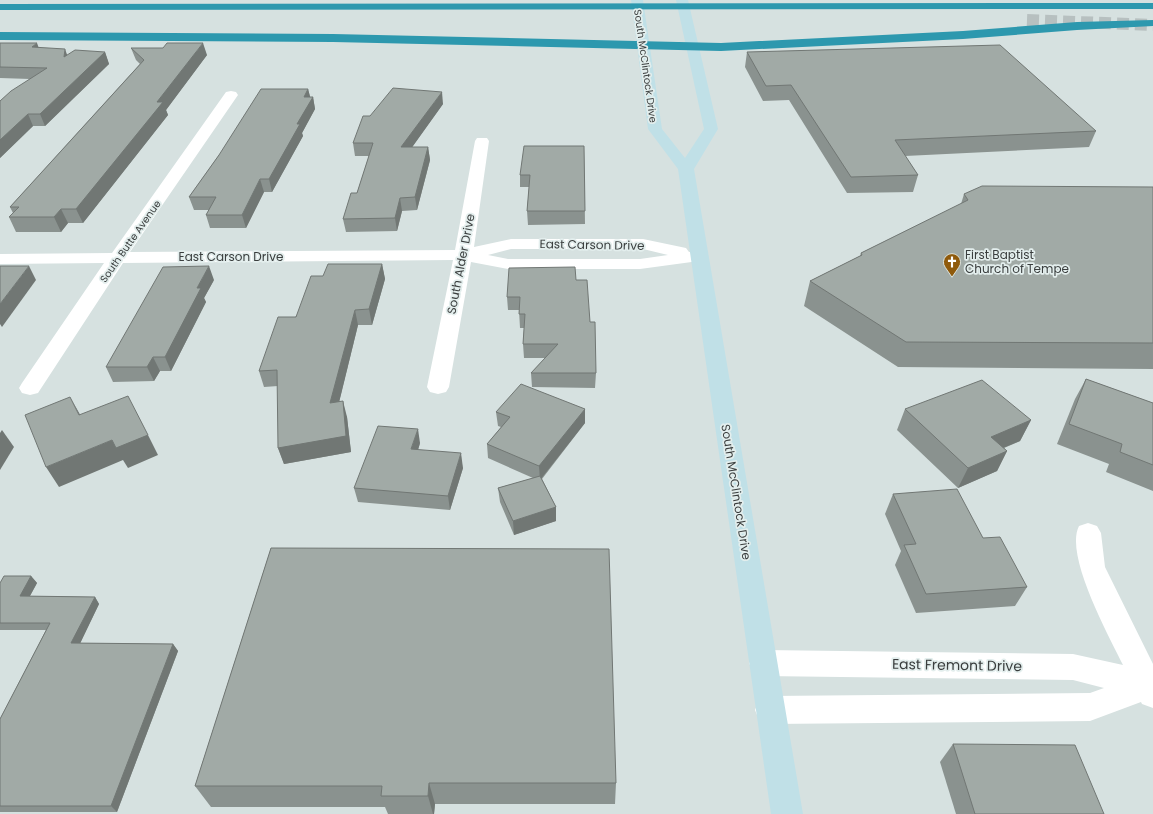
<svg xmlns="http://www.w3.org/2000/svg" width="1153" height="814" font-family="Poppins,sans-serif">
<style>
.lines{fill:none;stroke-linecap:round;stroke-linejoin:round}
.motorway-tunnel{stroke:#b7c0c0;stroke-width:12;stroke-dasharray:12 6;stroke-linecap:butt}
.minor{fill:#fff;fill-rule:evenodd}
.secondary{fill:#c0e0e7;fill-rule:evenodd}
.motorway{fill:#2d98ae;fill-rule:evenodd}
.wall{fill:#8a928f}
.shaded-wall{fill:#717774}
.building{fill:#a1aaa6;stroke:#717774}
.labels{text-anchor:middle;stroke-width:3.5;stroke-linejoin:round;paint-order:stroke}
.far-street-label{font-size:10px;fill:#3a3e3e;stroke:#e3eeed}
.street-label{font-size:12px;fill:#3a3e3e;stroke:#e3eeed}
.poi-label{font-size:12px;fill:#3a3e3e;stroke:#e3eeed;text-anchor:start}
.near-street-label{font-size:14px;fill:#3a3e3e;stroke:#e3eeed}
</style>
<rect width="100%" height="100%" fill="#d6e1e0"/>
<g class="lines">
<polyline class="motorway-tunnel" points="1027,20 1153,25"/>
<g class="minor">
<path d="M231,91L236,92L238,95L130,252L455,250L475,141L477,138H487L489,141L474,247L511,239H643L686,248L689,252L699,251L705,252L708,256L705,260L699,261L640,269H508L471,262L449,387L446,392L438,394L430,392L427,387L453,260L123,263L38,393L30,395L22,393L19,388L22,383L104,263L0,264V254L112,253L226,92ZM511,249H643L668,255L640,259H508L488,255Z"/>
<path d="M1088,523L1097,526L1101,533L1105,567L1153,664V708L1142,704L1141,702L1090,721L770,724L759,720L755,710L759,700L770,696L1090,693L1104,688L1073,680L763,676L753,672L749,663L753,654L763,650L1073,654L1123,665C1109,636 1064,555 1079,526Z"/>
</g>
<polygon class="secondary" points="631,0 643,0 662,129 685,158 704,129 676,0 688,0 718,129 694,169 803,814 771,814 678,169 648,129"/>
<g class="motorway">
<polygon points="1153,3 1153,9 0,10 0,4"/>
<polygon points="1153,20 1153,26 1077,30 963,39 721,51 333,42 0,40 0,32 333,34 721,43 963,31 1077,22"/>
</g>
</g>
<g class="wall">
<polygon points="0,43 38,47 67,55 105,52 109,64 45,126 33,126 0,158 0,101 30,79 0,78"/>
<polygon points="131,48 163,48 207,55 166,110 168,115 83,223 68,223 61,232 16,232 9,217 13,213 10,207 140,64 136,60"/>
<polygon points="747,52 1096,131 1089,147 905,156 918,175 913,192 847,193 789,100 763,101 745,67"/>
<polygon points="308,89 310,97 313,97 315,109 302,133 303,136 272,192 264,192 246,228 210,228 206,215 209,210 194,210 189,197 219,155"/>
<polygon points="443,104 412,147 428,147 430,160 417,210 402,211 397,231 346,232 343,219 357,193 369,156 355,156 353,143 370,116"/>
<polygon points="584,146 585,224 528,225 527,211 529,187 520,187 520,175"/>
<polygon points="1153,187 1153,369 898,367 804,306 810,281 860,256 861,253 961,204 964,194"/>
<polygon points="382,264 385,279 372,325 358,325 339,402 347,417 351,452 284,464 278,448 278,386 264,387 259,371 323,276"/>
<polygon points="214,280 204,298 206,302 171,371 160,371 154,381 113,382 106,367"/>
<polygon points="576,280 590,322 596,373 595,388 532,387 531,373 545,358 524,358 523,344 524,328 520,328 519,310 508,310 507,297"/>
<polygon points="1086,379 1153,403 1153,491 1106,472 1109,464 1057,444 1075,399"/>
<polygon points="585,409 585,423 542,479 556,507 556,521 514,535 500,502 498,488 533,478 488,458 487,444 501,427 498,426 496,412"/>
<polygon points="905,409 1031,420 1020,441 1004,448 1007,451 997,471 958,488 897,430"/>
<polygon points="420,443 418,450 463,468 450,510 358,502 354,488"/>
<polygon points="893,494 983,538 1027,587 1015,606 916,613 895,565 901,551 885,514"/>
<polygon points="271,548 616,783 615,804 435,804 434,814 388,814 385,807 211,807 195,786"/>
<polygon points="31,576 37,583 30,596 95,597 99,604 80,643 173,644 178,651 117,812 0,812 0,719 46,630 0,630 0,583"/>
<polygon points="953,744 1104,814 956,814 940,762"/>
</g>
<g class="shaded-wall">
<polygon points="37,43 41,54 32,47"/>
<polygon points="203,43 207,55 166,110 168,115 83,223 76,209 157,102"/>
<polygon points="65,49 69,60 64,57"/>
<polygon points="105,52 109,64 45,126 40,114"/>
<polygon points="308,89 311,100 313,97 315,109 302,133 303,136 272,192 269,179 297,124 304,97"/>
<polygon points="442,92 443,104 403,160 401,147"/>
<polygon points="28,114 33,126 0,158 0,140"/>
<polygon points="428,147 430,160 417,210 415,197"/>
<polygon points="260,179 264,192 246,228 242,215"/>
<polygon points="400,198 402,211 397,231 395,218"/>
<polygon points="61,209 68,223 61,232 54,217"/>
<polygon points="382,264 385,279 372,325 369,309"/>
<polygon points="29,266 36,280 2,327 0,324 0,304"/>
<polygon points="209,266 214,280 204,298 206,302 171,371 165,357 197,288"/>
<polygon points="355,310 358,325 335,419 330,403"/>
<polygon points="153,357 160,371 154,381 147,367"/>
<polygon points="70,397 82,418 79,415"/>
<polygon points="343,401 347,417 351,452 284,464 278,448"/>
<polygon points="585,409 585,423 540,480 539,466"/>
<polygon points="1031,420 1020,441 981,457 991,437"/>
<polygon points="418,429 420,443 414,463 411,449"/>
<polygon points="2,430 14,447 0,470 0,433"/>
<polygon points="148,435 158,455 128,468 123,460 59,487 46,467 112,440"/>
<polygon points="1007,451 997,471 958,488 968,468"/>
<polygon points="461,453 463,468 450,510 448,496"/>
<polygon points="556,507 556,521 514,535 513,521"/>
<polygon points="31,576 37,583 26,603 20,596"/>
<polygon points="95,597 99,604 77,650 71,643"/>
<polygon points="173,644 178,651 117,812 111,806"/>
<polygon points="429,783 435,804 434,814 433,814 428,796"/>
</g>
<g class="building">
<polygon points="0,43 37,43 32,47 65,49 64,57 75,50 105,52 40,114 28,114 0,140 0,101 11,91 47,68 0,67"/>
<polygon points="167,43 203,43 157,102 163,102 76,209 61,209 54,217 9,217 19,207 10,207 144,60 131,48 163,48"/>
<polygon points="1000,45 1096,131 895,140 918,175 851,177 791,85 766,86 747,52"/>
<polygon points="393,88 442,92 401,147 428,147 415,197 400,198 395,218 343,219 351,193 357,193 373,143 353,143 363,116 370,116"/>
<polygon points="261,89 308,89 304,97 313,97 297,124 300,124 269,179 260,179 242,215 206,215 216,197 189,197 219,155"/>
<polygon points="524,146 584,146 585,211 527,211 530,175 520,175"/>
<polygon points="982,186 1153,187 1153,343 906,342 810,281 862,255 861,253 968,200 964,194"/>
<polygon points="328,264 382,264 369,309 355,310 330,403 343,401 346,436 278,448 277,370 259,371 278,317 296,317 311,276 323,276"/>
<polygon points="0,266 29,266 0,304"/>
<polygon points="209,266 197,288 201,288 165,357 153,357 147,367 106,367 163,267"/>
<polygon points="575,267 576,280 587,280 590,322 595,322 596,373 531,373 558,344 523,344 525,314 519,314 520,297 507,297 509,268"/>
<polygon points="1086,379 1153,403 1153,465 1120,452 1122,444 1069,424"/>
<polygon points="982,380 1031,420 991,437 1007,451 968,468 905,409"/>
<polygon points="521,384 585,409 539,466 487,444 510,417 496,412"/>
<polygon points="128,396 148,435 116,448 112,440 46,467 25,415 70,397 79,415"/>
<polygon points="378,426 418,429 411,449 461,453 448,496 354,488"/>
<polygon points="540,476 556,507 513,521 498,488"/>
<polygon points="957,489 983,538 1000,537 1027,587 926,594 904,545 916,544 893,494"/>
<polygon points="271,548 609,549 616,783 429,783 428,796 381,796 382,786 195,786"/>
<polygon points="4,576 31,576 20,596 95,597 71,643 173,644 111,806 0,806 0,719 50,623 0,623 0,583"/>
<polygon points="953,744 1075,745 1104,814 975,814"/>
</g>
<defs>
<g id="church-pin" transform="scale(0.9)"><path d="M0 17L-7.5 6A9.5 9.5 0 1 1 7.5 6Z" fill="#8f5a0c" stroke="#e3eeed"/><path d="M-1.2-6h2.4v3.5h3.3v2.4h-3.3V6h-2.4V-.1h-3.3v-2.4h3.3Z" fill="#fff"/></g>
</defs>
<g fill-rule="evenodd">
<use href="#church-pin" x="952" y="262"/>
</g>
<g class="labels">
<g class="far-street-label">
<text transform="translate(646 66) rotate(82)" y="4">South McClintock Drive</text>
<text transform="translate(130 241) rotate(-55)" y="4">South Butte Avenue</text>
</g>
<g class="street-label">
<text transform="translate(592 245) rotate(1)" y="4">East Carson Drive</text>
<text x="231" y="261">East Carson Drive</text>
<text transform="translate(461 264) rotate(-79)" y="4">South Alder Drive</text>
<text transform="translate(736 492) rotate(81)" y="4">South McClintock Drive</text>
</g>
<g class="poi-label">
<text x="965" y="259">First Baptist<tspan x="965" dy="14">Church of Tempe</tspan></text>
</g>
<g class="near-street-label">
<text transform="translate(957 665) rotate(1)" y="5">East Fremont Drive</text>
</g>
</g>
</svg>
